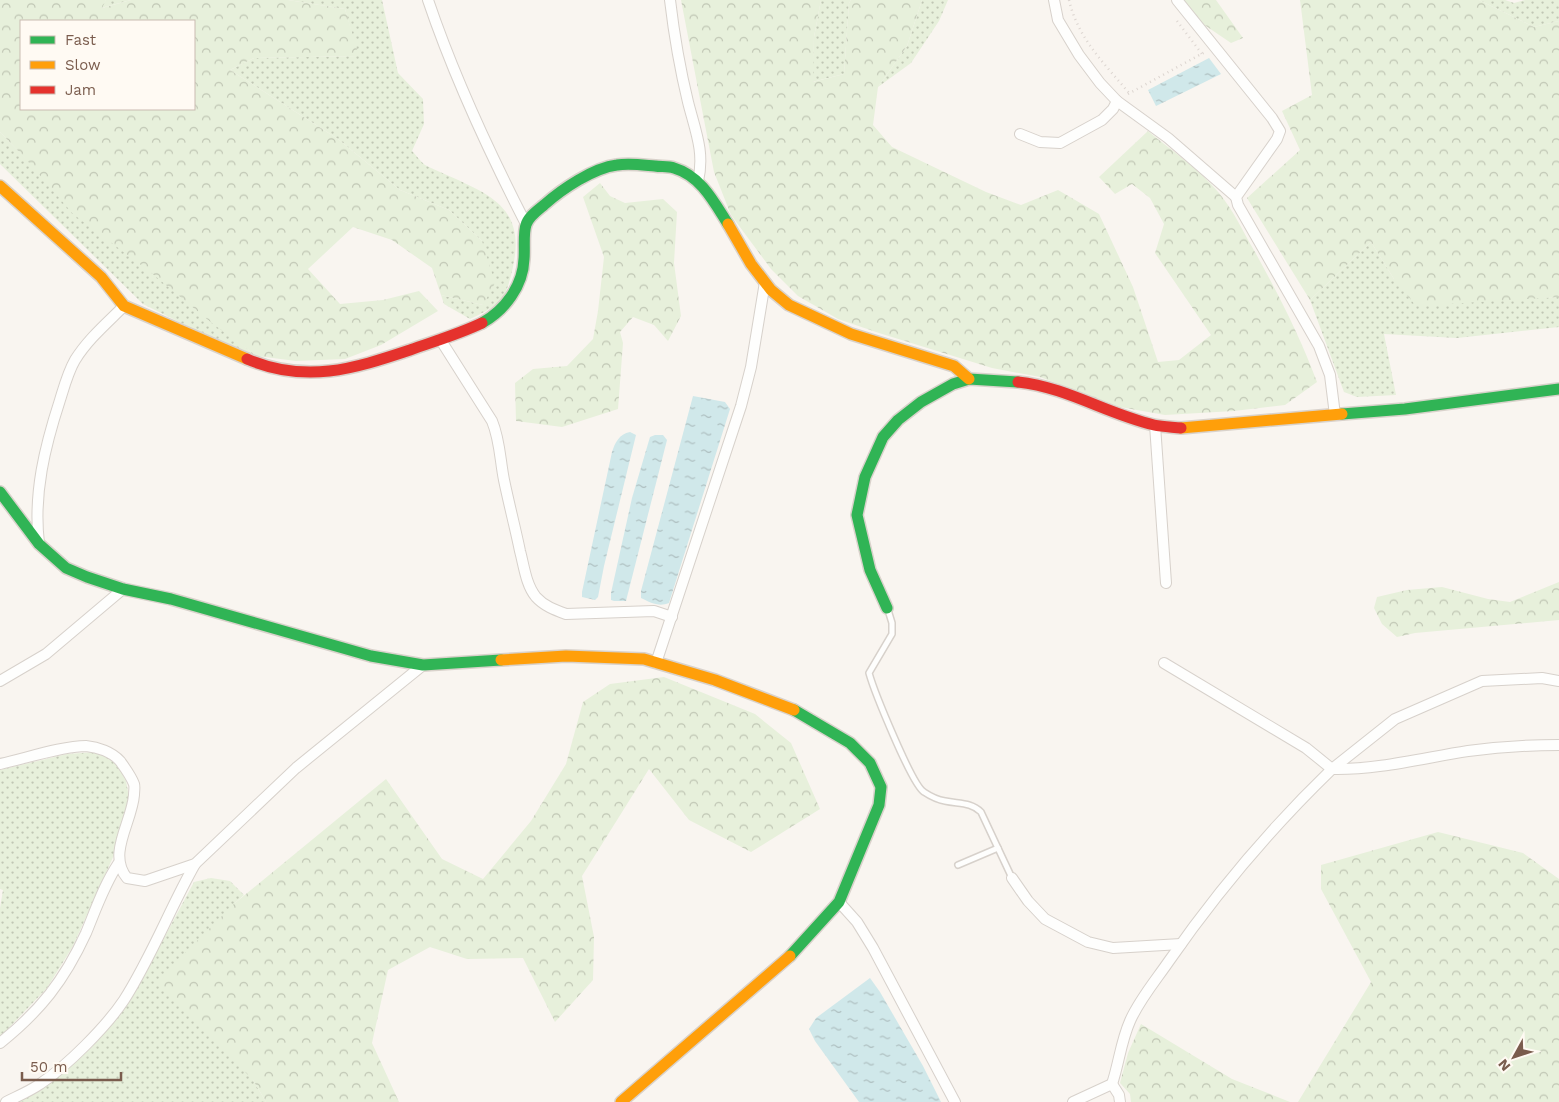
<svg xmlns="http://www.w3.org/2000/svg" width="1559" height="1102" font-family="'Work Sans',sans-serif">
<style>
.grass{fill:url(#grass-dots)}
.forest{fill:url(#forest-crowns);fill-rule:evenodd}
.water{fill:url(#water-ripples)}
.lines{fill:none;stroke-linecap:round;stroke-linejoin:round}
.lane-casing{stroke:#d7d1cb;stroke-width:8}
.street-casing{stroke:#d7d1cb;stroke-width:12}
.fast-casing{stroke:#d9d2cb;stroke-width:14}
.slow-casing{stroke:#d9d2cb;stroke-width:14}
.jam-casing{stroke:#d9d2cb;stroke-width:14}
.path{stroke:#dcd5d0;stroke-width:2.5;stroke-dasharray:1 4;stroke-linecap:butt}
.lane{stroke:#fefefd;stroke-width:5}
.street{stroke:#fefefd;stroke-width:10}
.fast{stroke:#30b455;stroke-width:11}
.slow{stroke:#ff9f0a;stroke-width:11}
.jam{stroke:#e5322d;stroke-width:11}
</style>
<defs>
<pattern id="grass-dots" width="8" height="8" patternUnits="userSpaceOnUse" patternTransform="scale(1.25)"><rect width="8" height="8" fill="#e7f0db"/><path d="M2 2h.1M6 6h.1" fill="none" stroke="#c0c6b4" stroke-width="1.8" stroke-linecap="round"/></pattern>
<pattern id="forest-crowns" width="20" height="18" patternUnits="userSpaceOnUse" patternTransform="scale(1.25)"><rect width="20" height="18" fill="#e7f0db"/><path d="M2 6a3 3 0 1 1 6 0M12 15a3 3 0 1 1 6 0" fill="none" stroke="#c0c6b4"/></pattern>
<pattern id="water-ripples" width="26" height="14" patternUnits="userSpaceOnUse" patternTransform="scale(1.25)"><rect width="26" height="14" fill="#d0e8ea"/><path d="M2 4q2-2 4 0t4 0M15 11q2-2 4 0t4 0" fill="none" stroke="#aebfc0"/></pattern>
</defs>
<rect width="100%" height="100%" fill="#f9f5f0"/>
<g class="grass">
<polygon points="106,0 131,0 101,8"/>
<path d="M288,0H382L398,73L423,99L424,124L412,151C416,155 420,161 425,165C432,169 441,172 449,176C494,196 525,210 513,267C505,302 501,304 470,319L444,304L441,295L483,305L482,241L449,210L400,190L338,139L230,70L254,58L358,56L345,9Z"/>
<polygon points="821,0 851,0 849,3 844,74 812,82 814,37"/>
<polygon points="922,0 948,0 939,21 911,63 878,87 907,46"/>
<polygon points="1479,0 1505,0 1514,3 1525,0 1559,0 1559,21 1534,27"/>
<path d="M0,132C28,162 58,188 88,216C143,265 198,312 257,356L195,330L143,304L0,164Z"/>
<polygon points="1371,242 1394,279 1533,298 1559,297 1559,327 1457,338 1384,334 1396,395 1357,397 1344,392 1310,300"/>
<polygon points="95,752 109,758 120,769 126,781 129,797 125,818 114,855 73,946 47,988 0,1037 0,908 3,890 0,889 0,770 67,754"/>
<polygon points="211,878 230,881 244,895 235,903 253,1080 266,1102 18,1102 60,1076 92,1047 134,994 194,882"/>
</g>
<g class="forest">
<path d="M0,0H106L102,8L131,0H288L345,9L359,56L254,58L230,70L338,139L400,190L449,210L482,241L495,283L483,305L441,295L432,268L392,240L353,227L308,269L340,304L383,300L419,291L438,311L381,345L345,359L296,361L257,356L213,324L149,271L73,214L25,158L0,132ZM21,21H194V109H21Z"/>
<path d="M681,0H821L814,37L813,82L844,74L849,3L851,0H922L907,46L878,87L873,125L892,147L986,192L1021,205L1058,190L1099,214L1133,287L1158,362L1179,360L1211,335L1155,253L1164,224L1150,198L1132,184L1115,194L1099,177L1148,131C1172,151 1199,169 1219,193C1234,211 1243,232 1255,252C1278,294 1300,336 1317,382L1285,405L1234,411L1165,415L1120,407L1040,377L992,368L879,333L838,319L798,296L771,269L731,215L714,172Z"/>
<polygon points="1183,0 1216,0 1243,38 1231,43 1203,24"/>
<polygon points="1300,0 1479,0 1534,27 1559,21 1559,297 1416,306 1394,279 1371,242 1310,300 1247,198 1300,150 1282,111 1312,95"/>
<polygon points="600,183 610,196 625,203 663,199 677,212 674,263 681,316 668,341 654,325 633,317 620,332 623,343 618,409 562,427 516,421 515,383 533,369 567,366 593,339 598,311 604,257 583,197"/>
<polygon points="1559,582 1559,620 1415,633 1397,637 1382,624 1374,608 1377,597 1407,590 1442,587 1488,599 1510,602"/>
<polygon points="664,677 755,714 791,743 820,809 751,852 689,820 649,769 582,876 594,937 593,980 555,1022 523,958 467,959 430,947 388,970 372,1043 399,1102 266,1102 253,1080 157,981 235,903 386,779 442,859 483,879 531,821 566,764 583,702 610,684"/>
<polygon points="1438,832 1523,853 1559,879 1559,1102 1298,1102 1371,982 1321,889 1321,865"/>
<polygon points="1141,1024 1232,1079 1290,1102 1131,1102 1130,1094 1120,1083 1128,1053"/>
</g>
<g class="water">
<polygon points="1209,58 1221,74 1156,106 1148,90"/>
<path d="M693,396L725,402L730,409L669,603C659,607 651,603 641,598V591Z"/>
<path d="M630,432L636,435L604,566L598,597L595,600L582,597V592L612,452C615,443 619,434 630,432Z"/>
<polygon points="655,435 663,435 667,440 626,601 614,601 611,600 611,593 632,498 650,437"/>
<polygon points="870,978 880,992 923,1066 941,1102 859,1102 815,1041 809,1029 816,1018"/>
</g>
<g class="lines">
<g class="lane-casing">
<g id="lane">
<path d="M888,610L892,623V634L869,673C874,691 912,785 924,792C930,796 939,800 945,801C959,804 971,802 981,812L1012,878"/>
<polyline points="958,865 998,848"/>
</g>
</g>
<g class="street-casing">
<g id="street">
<path d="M428,0C454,77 489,152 526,224"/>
<path d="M670,0C674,34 680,69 688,102C695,130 705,152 698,181"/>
<polyline points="1177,0 1272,118 1280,131 1277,139 1236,197 1238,205 1319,346 1330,375 1335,415"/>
<polyline points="1117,101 1168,138 1236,197"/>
<polyline points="1020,134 1040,142 1060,143 1102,120 1113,109 1117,101 1100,83 1079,55 1058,20 1054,0"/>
<path d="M440,339L492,421C500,440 500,460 504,480C509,504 515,527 520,551C524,566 526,585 536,597C544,606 555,610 566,614L654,611L672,617"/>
<polyline points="1155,425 1166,583"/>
<path d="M39,543C33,494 45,446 60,400C64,387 68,372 75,360C88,339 107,323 124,306"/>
<polyline points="656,663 741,406 751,367 765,282"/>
<polyline points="0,681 46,654 123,589"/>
<path d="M0,764C24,759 62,746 86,746C98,747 112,752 120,761C125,768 131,776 134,784C135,787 134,791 134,795C132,822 107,854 127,878L145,881L195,864L296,768L423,665"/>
<polyline points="1332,769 1395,719 1482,681 1542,678 1559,681"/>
<path d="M1332,769C1377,770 1423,758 1468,751C1498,747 1529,745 1559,745"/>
<polyline points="1012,878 1028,901 1045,919 1088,942 1113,948 1181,944"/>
<polyline points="839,902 857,922 873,948 955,1102"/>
<path d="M0,1043C40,1011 64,981 86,933C96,909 104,885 118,864"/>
<polyline points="1112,1084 1119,1095 1120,1102"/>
<path d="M6,1102C18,1096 30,1091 40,1084C67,1066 106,1027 124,1000C152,956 170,908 195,864"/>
<path d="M1073,1102L1112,1084C1119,1063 1121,1041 1130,1021C1139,1000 1156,980 1169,961C1217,892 1271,828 1332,769L1306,748L1164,663"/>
</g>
</g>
<g class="fast-casing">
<g id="fast">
<path d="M482,323C505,310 523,286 524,259C525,250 523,233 526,225C528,217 538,210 544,205C562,189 593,168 617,165C629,163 643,165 655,166C661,167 668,166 674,168C701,176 714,202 728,224"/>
<polyline points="1342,414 1405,409 1559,389"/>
<polyline points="0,492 39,544 66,568 87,577 123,589 171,599 371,656 423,665 501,660"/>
<polyline points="887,608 870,570 857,515 865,477 883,437 898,420 921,402 953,384 969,379 1018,382"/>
<polyline points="790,956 839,902 879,805 881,787 870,763 850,743 794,710"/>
</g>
</g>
<g class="slow-casing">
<g id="slow">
<polyline points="0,186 101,277 124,306 247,359"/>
<polyline points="728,224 751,264 771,290 789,305 851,334 954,366 969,379"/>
<polyline points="1181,428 1342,414"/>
<polyline points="501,660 566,656 644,659 715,680 794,710"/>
<polyline points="621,1102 790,956"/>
</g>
</g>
<g class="jam-casing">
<g id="jam">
<path d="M247,359C306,384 353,369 410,350C435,341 459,334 482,323"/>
<path d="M1018,382C1066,387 1107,414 1154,425C1163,427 1173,427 1181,428"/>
</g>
</g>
<g class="path">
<path d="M1069,0C1078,39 1105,64 1129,93"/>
<polyline points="1177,21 1202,54"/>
<polyline points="1128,94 1205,52"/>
</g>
<use href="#lane" class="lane"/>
<use href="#street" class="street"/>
<use href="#fast" class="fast"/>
<use href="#slow" class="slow"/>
<use href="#jam" class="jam"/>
</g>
<rect x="20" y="20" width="175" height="90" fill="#fffaf3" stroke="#cabbb1"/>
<rect x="30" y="36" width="25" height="8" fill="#30b455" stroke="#cabbb1"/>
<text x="65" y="45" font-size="15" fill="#7a5c4d">Fast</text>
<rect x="30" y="61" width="25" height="8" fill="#ff9f0a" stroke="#cabbb1"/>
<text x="65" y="70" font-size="15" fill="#7a5c4d">Slow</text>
<rect x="30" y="86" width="25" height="8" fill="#e5322d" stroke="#cabbb1"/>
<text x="65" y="95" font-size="15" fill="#7a5c4d">Jam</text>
<g transform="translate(1514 1057) rotate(230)" stroke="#fffaf3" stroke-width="4" paint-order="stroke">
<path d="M0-4L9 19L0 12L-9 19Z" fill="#7a5c4d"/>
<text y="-8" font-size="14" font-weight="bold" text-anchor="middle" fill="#7a5c4d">N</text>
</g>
<path d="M22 1072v8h99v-8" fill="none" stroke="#7a5c4d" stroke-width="2.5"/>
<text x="30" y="1072" font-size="15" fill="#7a5c4d" stroke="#fffaf3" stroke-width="4" paint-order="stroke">50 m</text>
</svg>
